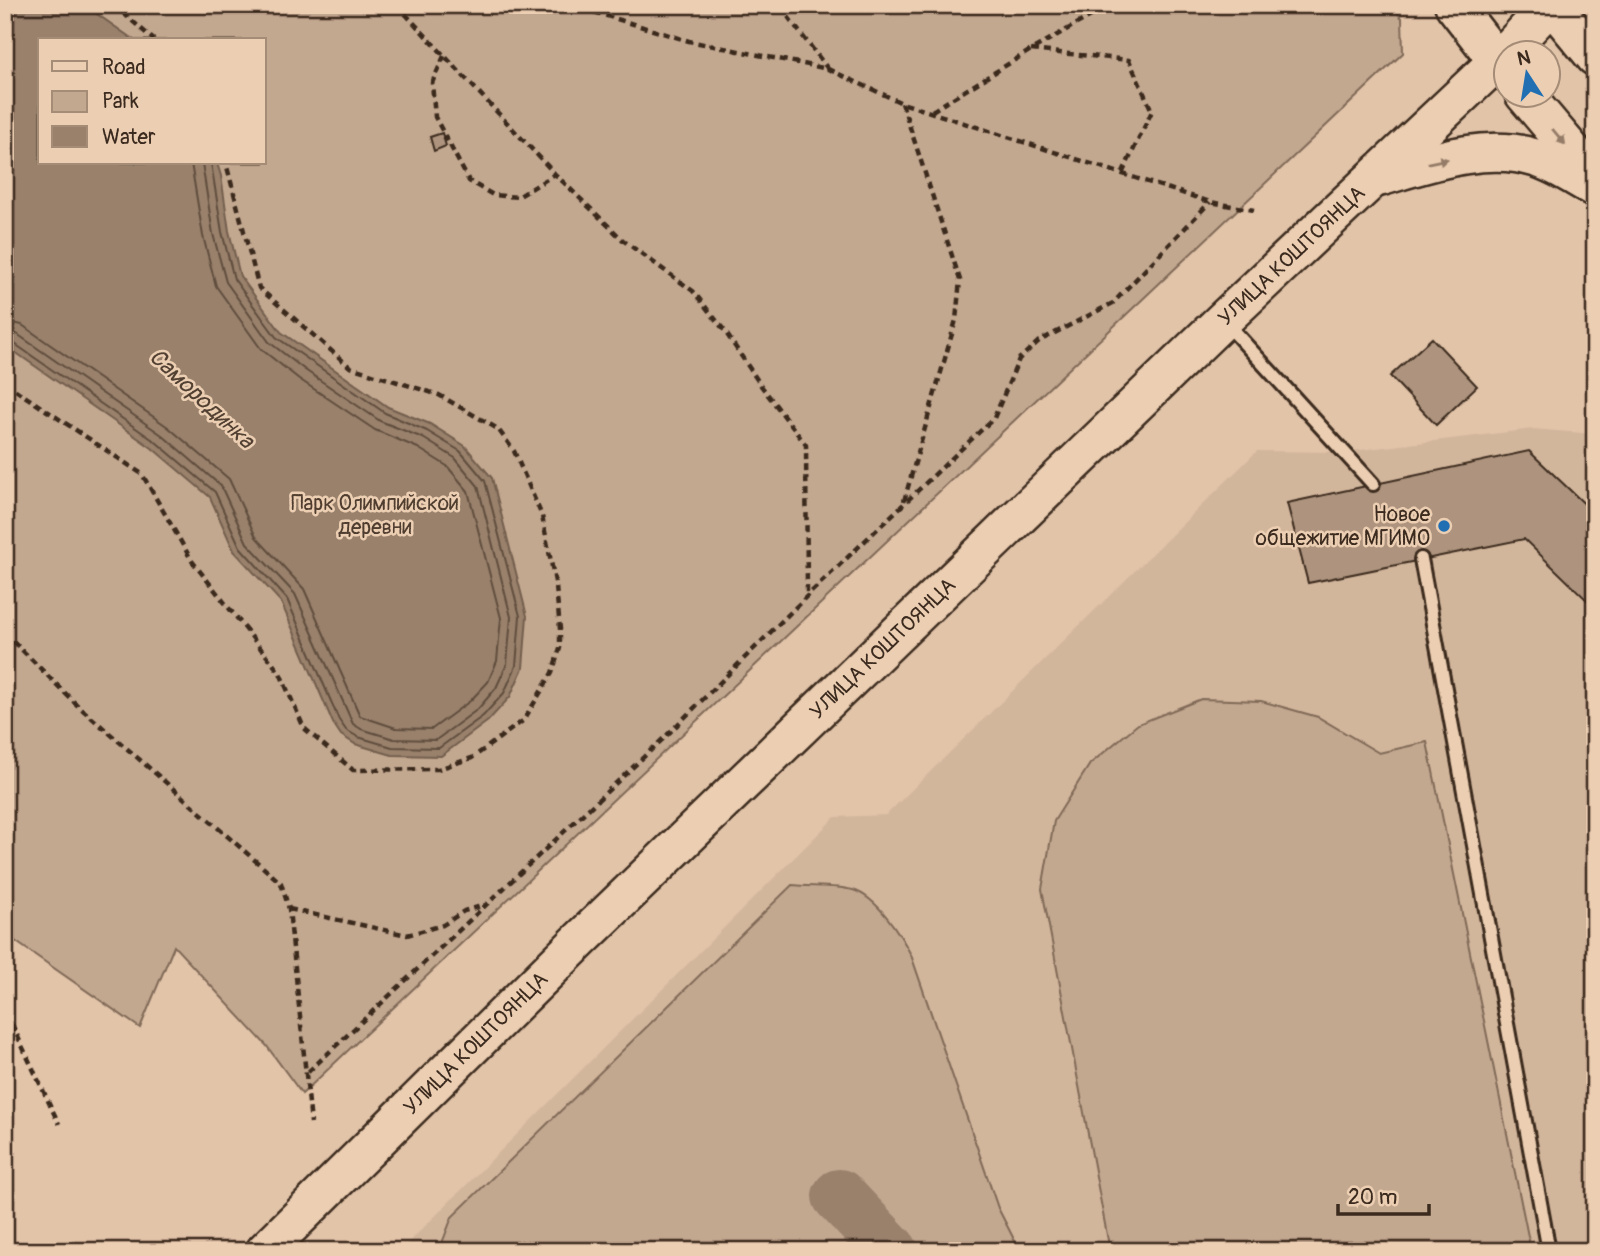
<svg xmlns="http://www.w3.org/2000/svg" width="1600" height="1256" font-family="Pangolin,sans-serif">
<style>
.built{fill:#d2b69c}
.green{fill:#c3a890;stroke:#7f6957;stroke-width:2;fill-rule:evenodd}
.water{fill:#99816c;stroke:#735e4d;stroke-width:2}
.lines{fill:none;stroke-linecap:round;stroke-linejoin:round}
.shore{stroke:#614d3d;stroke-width:2}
.river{stroke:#99816c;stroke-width:54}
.building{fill:#ae947e;stroke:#3b2a1e;stroke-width:2}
.lane-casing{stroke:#3b2a1e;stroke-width:18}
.secondary-casing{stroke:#3b2a1e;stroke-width:42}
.path{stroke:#3b2a1e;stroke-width:4.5;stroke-dasharray:7 5;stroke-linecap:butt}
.lane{stroke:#ecceb2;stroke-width:12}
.secondary{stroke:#ecceb2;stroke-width:37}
.oneway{fill:#947c68}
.poi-dot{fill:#1f6fb2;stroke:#ecceb2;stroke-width:2.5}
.labels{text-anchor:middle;stroke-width:5;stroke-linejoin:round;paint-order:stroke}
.street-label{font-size:21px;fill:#3b2a1e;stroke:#ecceb2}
.park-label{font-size:21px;fill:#4f3d2f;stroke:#ecceb2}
.poi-label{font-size:21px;fill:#3b2a1e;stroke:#ecceb2;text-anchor:end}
.water-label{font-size:23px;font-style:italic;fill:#524032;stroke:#ecceb2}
</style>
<rect width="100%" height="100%" fill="#e2c4a9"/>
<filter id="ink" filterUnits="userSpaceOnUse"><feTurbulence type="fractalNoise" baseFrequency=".0143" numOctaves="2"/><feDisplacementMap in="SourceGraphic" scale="14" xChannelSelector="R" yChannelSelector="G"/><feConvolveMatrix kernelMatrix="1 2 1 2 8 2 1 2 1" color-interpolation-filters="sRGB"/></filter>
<g filter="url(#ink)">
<polygon class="built" points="1533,429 1595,434 1595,1251 400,1251 835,817 886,815 1257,451 1343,452"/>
<g class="green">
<path d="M5,5H1390L1402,18L1403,53L302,1094L266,1045L174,946L140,1028L5,934ZM40,40H264V163H40Z"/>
<polygon points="1201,699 1261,701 1318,717 1379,753 1427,742 1531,1251 1110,1251 1042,889 1054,821 1090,764 1138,724"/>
<path d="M792,885C811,887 835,885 853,890C877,897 901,935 911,955L998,1208L1020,1251H443L441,1246L452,1217Z"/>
</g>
<polygon class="water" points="5,5 84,5 134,40 40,40 40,163 217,163 221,176 229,231 240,276 281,332 388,407 430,424 465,446 492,478 527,616 523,668 510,697 488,721 441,756 392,755 355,744 341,735 333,723 281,602 234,551 210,497 152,448 5,345"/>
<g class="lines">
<g class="shore">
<polyline points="5,321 22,325 168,427 229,479 256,537 304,589 360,716 396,728 432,729 470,701 488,682 497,661 501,618 468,491 447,466 418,448 375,430 299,379 261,349 216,286 203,236 191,163"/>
<polyline points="5,331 17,334 162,435 221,486 247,543 295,594 353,724 361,729 394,739 436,740 478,709 496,688 507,664 511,617 478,486 455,458 423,438 380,421 305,370 269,342 226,282 213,234 202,163"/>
<polyline points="5,340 12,342 156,442 215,492 240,547 287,599 339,720 346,730 358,737 392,747 439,748 483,716 504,693 516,666 520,616 485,481 460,451 427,431 385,413 276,337 234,279 222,232 211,163"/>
</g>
<polyline class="river" points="839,1196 891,1251"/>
</g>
<g class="building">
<polygon points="442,133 446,146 434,151 430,137"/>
<polygon points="1432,338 1477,386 1436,425 1390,376"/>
<polygon points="1529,451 1595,514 1595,608 1524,539 1308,583 1287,503"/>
</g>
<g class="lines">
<g class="lane-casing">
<g id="lane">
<polyline points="1226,323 1373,484"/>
<polyline points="1421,559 1549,1251"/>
</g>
</g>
<g class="secondary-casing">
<g id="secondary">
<polyline points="1454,5 1506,72"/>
<polyline points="1552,5 1595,57"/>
<polyline points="1506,52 1550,5"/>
<polyline points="1524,94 1595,178"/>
<path d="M1380,177C1428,163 1486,142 1536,158C1557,164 1576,178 1595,188"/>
<path id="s1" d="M265,1251L580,940L1223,320L1506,53"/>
</g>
</g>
<g class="path">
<polyline points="114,5 154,40"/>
<polyline points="397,5 555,174 624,241 693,291 724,330 762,387 806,445 807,595"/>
<polyline points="571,5 689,41 828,69 779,5"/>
<polyline points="1031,50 1129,60 1152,111 1122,174"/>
<polyline points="444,56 432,83 435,117 469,181 493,195 518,197 555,174"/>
<polyline points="828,69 902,103 1210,202 1254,210"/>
<polyline points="902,103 960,280 956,320 904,501"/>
<polyline points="932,111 1031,50 1110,5"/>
<polyline points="5,383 142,474 192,561 280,673 304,728 353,770 438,769 472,758 524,720 552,673 560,648 560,629 556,587 542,516 514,451 498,429 439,395 350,367 259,288 226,163"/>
<polyline points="5,633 76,704 281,883 289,909 311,1123"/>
<polyline points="289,909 407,935 443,925 464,911 485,905"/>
<polyline points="5,1016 8,1016 59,1124"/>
<polyline points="308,1072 665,737 807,596 994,418 1019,359 1039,341 1113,303 1210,202"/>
</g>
<use href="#lane" class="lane"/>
<use href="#secondary" class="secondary"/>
</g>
<defs><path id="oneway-solid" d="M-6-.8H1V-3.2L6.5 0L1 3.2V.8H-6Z" transform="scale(1.75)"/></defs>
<g class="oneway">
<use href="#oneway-solid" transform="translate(1559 137) rotate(50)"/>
<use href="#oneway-solid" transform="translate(1438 161) rotate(-11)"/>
</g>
</g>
<circle class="poi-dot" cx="1444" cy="526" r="7"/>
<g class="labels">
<g class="street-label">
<text dy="7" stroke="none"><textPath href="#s1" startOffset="1430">УЛИЦА КОШТОЯНЦА</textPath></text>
<text dy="7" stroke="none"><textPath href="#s1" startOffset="863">УЛИЦА КОШТОЯНЦА</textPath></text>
<text dy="7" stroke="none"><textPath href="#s1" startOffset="296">УЛИЦА КОШТОЯНЦА</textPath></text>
</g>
<g class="park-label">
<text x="375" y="510">Парк Олимпийской<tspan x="375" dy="24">деревни</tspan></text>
</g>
<g class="poi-label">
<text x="1430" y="521">Новое<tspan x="1430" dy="24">общежитие МГИМО</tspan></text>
</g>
<g class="water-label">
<text transform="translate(202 398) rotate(43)" y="8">Самородинка</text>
</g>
</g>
<rect width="1600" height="1256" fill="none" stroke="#ecceb2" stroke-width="28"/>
<rect x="14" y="14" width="1572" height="1228" fill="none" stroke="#3b2a1e" stroke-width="2.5" filter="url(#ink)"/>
<rect x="38" y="38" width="228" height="126" fill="#ecceb2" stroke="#a58c77" stroke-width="2"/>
<rect x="52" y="61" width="35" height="10" fill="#ecceb2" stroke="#a58c77" stroke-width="2"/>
<text x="102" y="74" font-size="21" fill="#3b2a1e">Road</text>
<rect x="52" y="91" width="35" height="21" fill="#c3a890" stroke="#a58c77" stroke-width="2"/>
<text x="102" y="108" font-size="21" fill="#3b2a1e">Park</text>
<rect x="52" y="126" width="35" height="21" fill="#99816c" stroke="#a58c77" stroke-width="2"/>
<text x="102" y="144" font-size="21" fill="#3b2a1e">Water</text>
<g transform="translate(1527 74) rotate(348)"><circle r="33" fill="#ecceb2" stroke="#a58c77" stroke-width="2"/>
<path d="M0-5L12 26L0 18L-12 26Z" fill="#1f6fb2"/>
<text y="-10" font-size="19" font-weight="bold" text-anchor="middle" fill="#3b2a1e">N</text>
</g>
<path d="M1338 1204v10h91v-10" fill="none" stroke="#3b2a1e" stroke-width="3.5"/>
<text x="1348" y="1204" font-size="21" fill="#3b2a1e" stroke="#ecceb2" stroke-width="5" paint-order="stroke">20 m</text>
</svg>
